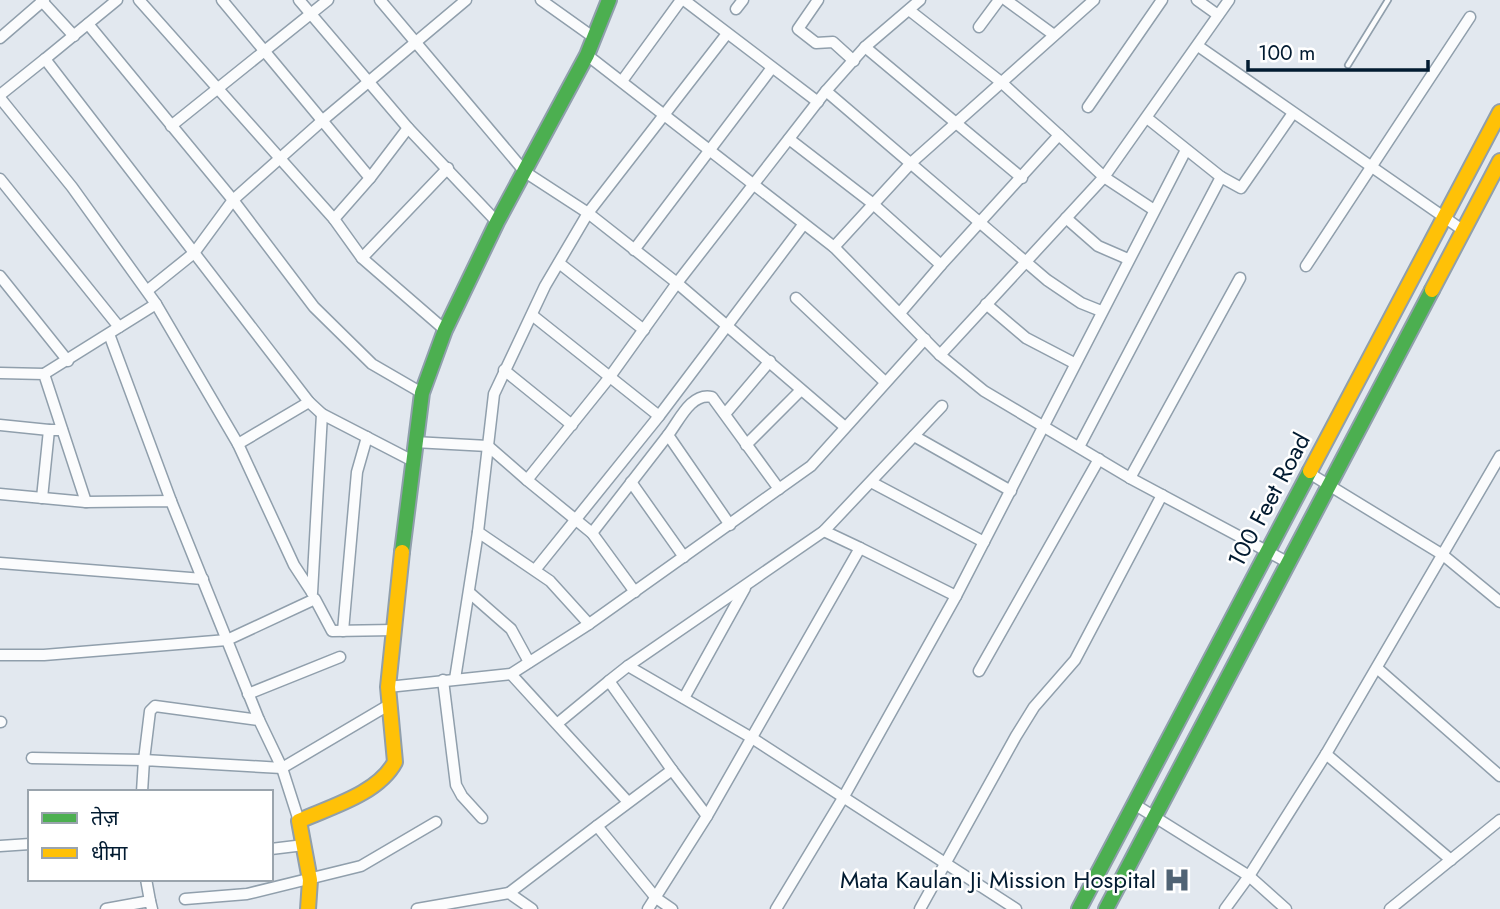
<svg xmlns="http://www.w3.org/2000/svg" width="1500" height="909" font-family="Jost,'Noto Sans Devanagari',sans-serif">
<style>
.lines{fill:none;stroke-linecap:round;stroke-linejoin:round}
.lane-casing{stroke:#909fac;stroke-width:8}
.street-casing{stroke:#909fac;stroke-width:13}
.fast-casing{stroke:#909fac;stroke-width:18}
.slow-casing{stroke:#909fac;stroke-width:18}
.lane{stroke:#fbfcfd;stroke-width:4.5}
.street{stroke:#fbfcfd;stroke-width:10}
.fast{stroke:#4caf50;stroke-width:14}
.slow{stroke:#ffc107;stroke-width:14}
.labels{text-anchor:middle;stroke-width:5;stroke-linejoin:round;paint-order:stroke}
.street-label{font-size:24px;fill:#021b31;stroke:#fff}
.poi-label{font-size:24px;fill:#021b31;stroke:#fff;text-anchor:end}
</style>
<rect width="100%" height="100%" fill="#e2e8ef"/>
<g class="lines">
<g class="lane-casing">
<polyline id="lane" points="1348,65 1388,0"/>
</g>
<g class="street-casing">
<g id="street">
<polyline points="41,0 74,36"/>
<polyline points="117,0 45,59 309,402 322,414 411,460"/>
<polyline points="139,0 334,219 362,258 445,330"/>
<polyline points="222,0 370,178 334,219"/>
<polyline points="299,0 408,128 497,222"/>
<polyline points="380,0 525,172 588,213 677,283 845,427"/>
<polyline points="541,0 593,37"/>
<polyline points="684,0 818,102"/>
<polyline points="818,0 798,29 816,43 833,42 854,61"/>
<polyline points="1006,0 1054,35"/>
<polyline points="1197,0 1218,15"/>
<polyline points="736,9 743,0"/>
<polyline points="909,10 1001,82 1059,135"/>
<polyline points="88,24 233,200 314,307 372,364 422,393"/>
<polyline points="979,27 999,0"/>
<polyline points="0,38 44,0"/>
<polyline points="1198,46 1464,231"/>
<polyline points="865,47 1022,178"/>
<polyline points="587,55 834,247 940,355 984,391 1130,478 1289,563"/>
<polyline points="622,81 681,0"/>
<polyline points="826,91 1047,280 1081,303 1101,311"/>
<polyline points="0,95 45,59"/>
<polyline points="0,98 72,187 156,304 44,374"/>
<polyline points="1088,107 1162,0"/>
<polyline points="1147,118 1221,177 1241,188 1293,113"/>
<polyline points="171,126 328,0"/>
<polyline points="789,139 872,203 941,265 900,313"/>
<polyline points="370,178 408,128"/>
<polyline points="0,179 119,327"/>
<polyline points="1066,218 1098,246 1128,259"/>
<polyline points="834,247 911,163 1094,0"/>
<polyline points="634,250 771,69"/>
<polyline points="362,258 448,168"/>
<polyline points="559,263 644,330"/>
<polyline points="941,265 1059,135 1104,177 1154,210"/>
<polyline points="1306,266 1470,17"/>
<polyline points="0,276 68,361"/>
<polyline points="148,290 194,253 233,200 323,120 466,0"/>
<polyline points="796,298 885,382"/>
<polyline points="156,304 238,444 294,565 311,591"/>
<polyline points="986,304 1026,338 1074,363"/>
<polyline points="532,315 659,416"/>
<polyline points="109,334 171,501"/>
<polyline points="940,355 1104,177 1229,0"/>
<polyline points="504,370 572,425"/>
<polyline points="0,373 44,374 86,502 171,501 259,720 282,768 299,821"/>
<polyline points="942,406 824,531 628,666 752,738 1016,909"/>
<polyline points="725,414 770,361"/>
<polyline points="0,425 49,430"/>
<polyline points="914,436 1011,491"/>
<polyline points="414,442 488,446 527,480 609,378 677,283 826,91 865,47 920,0"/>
<polyline points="238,444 309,402"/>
<polyline points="746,445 801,390"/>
<polyline points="1079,447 1221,177"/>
<polyline points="1309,473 1443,555 1500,602"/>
<polyline points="1130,478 1240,278"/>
<polyline points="527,480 592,533 635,592"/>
<polyline points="631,482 684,557"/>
<polyline points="871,482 984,542"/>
<polyline points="0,494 86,502"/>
<polyline points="42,498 49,430 62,430"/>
<path d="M730,525L668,435C679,421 691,392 712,397L779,489"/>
<polyline points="592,533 668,435"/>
<polyline points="860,548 956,596"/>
<polyline points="0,563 203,579"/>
<polyline points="535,570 659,416 803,225"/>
<polyline points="312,593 322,414"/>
<polyline points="471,594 511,629 529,662"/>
<polyline points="589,624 550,581 478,532 494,394 545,286 588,213 726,35"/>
<polyline points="343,631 357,472 367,437"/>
<polyline points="0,655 44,655 227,640 315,599 332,631 395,630"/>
<polyline points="628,666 609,681 672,770"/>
<polyline points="1377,668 1500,776"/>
<polyline points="979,671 1099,459"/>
<polyline points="511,674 628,802"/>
<polyline points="455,679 478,532"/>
<polyline points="443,680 456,785 462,796 482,818"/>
<polyline points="388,687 511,674 589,624 811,466 925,339"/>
<polyline points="248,694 340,657"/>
<polyline points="684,698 745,588"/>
<polyline points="0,722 1,722"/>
<polyline points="558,723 609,681"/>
<polyline points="1326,754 1451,860"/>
<polyline points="32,758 144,760 150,711 155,706 259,720"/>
<polyline points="142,792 144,760 282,768 387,706"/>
<polyline points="1134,804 1249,876 1326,754 1500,456"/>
<polyline points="597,826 672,770 707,816"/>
<polyline points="0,846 30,844"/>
<polyline points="271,849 304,845"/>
<polyline points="146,879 150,901"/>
<polyline points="509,893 597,826 656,898 672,909"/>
<polyline points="185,899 247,894 361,866 436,822"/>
<polyline points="106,909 150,901 152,909"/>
<polyline points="417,909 509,893 532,909"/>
<polyline points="648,909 707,816 860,548 824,531"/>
<polyline points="776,909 843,798 956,596 1186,150"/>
<polyline points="920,909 1016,736 1034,707 1075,660 1162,495"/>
<polyline points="1225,909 1249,876 1286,909"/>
<polyline points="1390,909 1500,820"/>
</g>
</g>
<g class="fast-casing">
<g id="fast">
<polyline points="402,552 422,393 445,330 497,222 587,55 609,0"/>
<polyline points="1079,909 1310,471"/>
<polyline points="1106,909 1432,290"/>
</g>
</g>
<g class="slow-casing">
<g id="slow">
<polyline points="1432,290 1500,161"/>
<polyline points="1310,471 1500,112"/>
<path d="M308,909L310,880L299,821C330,807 378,794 395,762L388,687L402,552"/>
</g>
</g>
<use href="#lane" class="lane"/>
<use href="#street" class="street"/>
<use href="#fast" class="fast"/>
<use href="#slow" class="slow"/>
</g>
<defs>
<g id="hospital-bare" transform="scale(2.1)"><path d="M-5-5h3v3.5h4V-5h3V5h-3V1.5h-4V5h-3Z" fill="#506374" stroke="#fff" stroke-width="2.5" paint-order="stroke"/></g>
</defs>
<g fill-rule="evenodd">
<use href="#hospital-bare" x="1177" y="880"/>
</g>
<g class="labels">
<g class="street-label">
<text transform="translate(1269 500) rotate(-62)" y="8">100 Feet Road</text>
</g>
<g class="poi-label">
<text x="1156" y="888">Mata Kaulan Ji Mission Hospital</text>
</g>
</g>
<rect x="28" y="790" width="245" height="91" fill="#ffffff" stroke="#9aa4ad" stroke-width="2"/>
<rect x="42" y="813" width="35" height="10" fill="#4caf50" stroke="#9aa4ad" stroke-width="2"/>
<text x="91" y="825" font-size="21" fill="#021b31">तेज़</text>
<rect x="42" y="848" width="35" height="10" fill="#ffc107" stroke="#9aa4ad" stroke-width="2"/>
<text x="91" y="860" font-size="21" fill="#021b31">धीमा</text>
<path d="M1248 60v10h180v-10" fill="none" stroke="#021b31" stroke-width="3.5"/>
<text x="1258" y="60" font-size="21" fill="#021b31" stroke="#ffffff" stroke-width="5" paint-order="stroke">100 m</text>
</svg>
